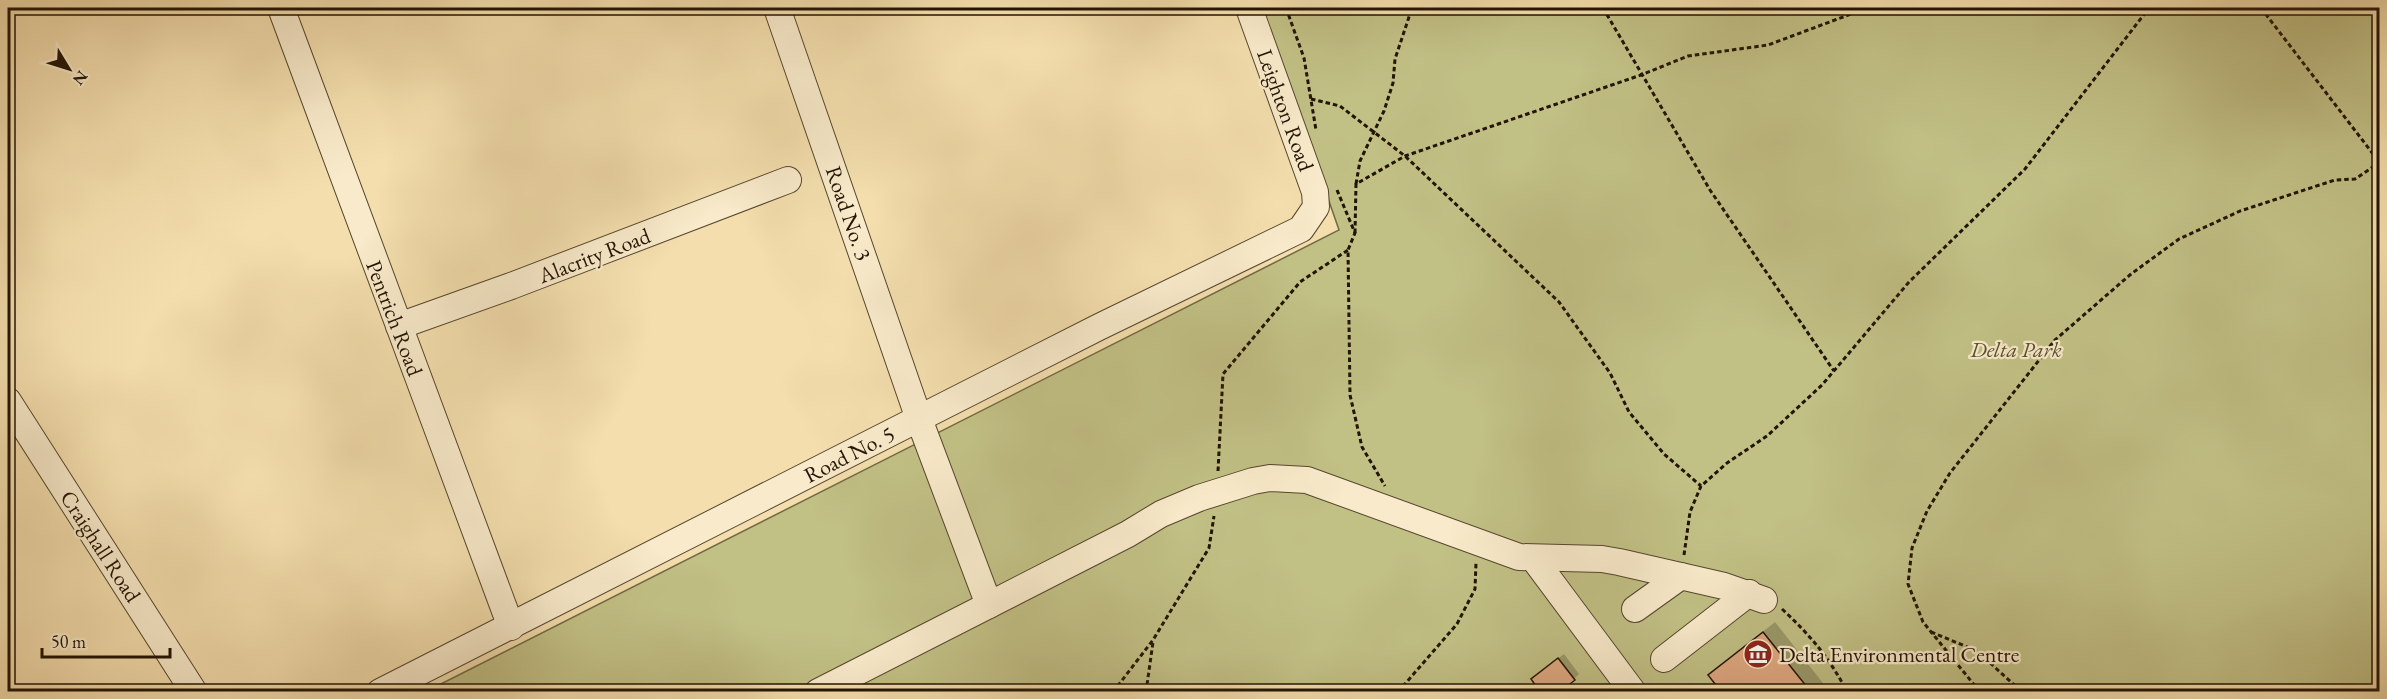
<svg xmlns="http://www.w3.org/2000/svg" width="2387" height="699" font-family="'EB Garamond',serif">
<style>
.green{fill:#c1c085;stroke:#726a44;stroke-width:1.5}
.shadow{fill:#0003}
.building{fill:#dea881;stroke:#221303;stroke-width:1.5}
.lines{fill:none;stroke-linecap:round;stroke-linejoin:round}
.minor-casing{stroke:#56462e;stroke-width:28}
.path{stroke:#221303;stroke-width:3;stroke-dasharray:4.5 3;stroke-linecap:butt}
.minor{stroke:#f8eaca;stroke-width:26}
.labels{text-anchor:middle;stroke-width:4.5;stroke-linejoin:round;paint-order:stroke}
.street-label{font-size:22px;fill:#221303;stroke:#f8eaca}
.park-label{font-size:22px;font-style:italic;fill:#5a5030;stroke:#f8eaca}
.poi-label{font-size:22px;fill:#221303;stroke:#f8eaca;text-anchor:start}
</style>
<rect width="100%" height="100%" fill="#f4dead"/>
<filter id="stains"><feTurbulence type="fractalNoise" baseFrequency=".00333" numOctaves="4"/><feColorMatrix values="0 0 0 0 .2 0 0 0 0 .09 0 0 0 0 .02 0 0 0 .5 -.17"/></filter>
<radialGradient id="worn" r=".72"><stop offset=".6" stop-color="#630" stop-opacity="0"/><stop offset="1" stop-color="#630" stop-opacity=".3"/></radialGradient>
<polygon class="green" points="1262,8 2379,8 2379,691 425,692 1339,230"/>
<g class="shadow">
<polygon points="1775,622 1830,692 1717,692 1720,688 1721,665"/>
<polygon points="1564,654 1579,674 1574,679 1538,674"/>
</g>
<g class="building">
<polygon points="1763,632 1811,692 1716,692 1719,689 1708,675"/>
<polygon points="1558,658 1575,680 1560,692 1540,692 1531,679"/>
</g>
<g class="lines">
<g class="minor-casing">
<g id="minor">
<polyline points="281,8 511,627"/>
<polyline points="777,8 919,419 989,605 1128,534 1161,514 1199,498 1253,481 1270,478 1307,480 1519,557 1602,559 1619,562 1724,586 1764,600"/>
<polyline points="399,326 511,286 788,180"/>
<polyline points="8,401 194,692"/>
<polyline points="1534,559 1633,692"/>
<polyline points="1635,609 1681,576"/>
<polyline points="1664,659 1749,593"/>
<polyline points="380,692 1099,327 1301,229 1316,207 1315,192 1249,8"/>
<polyline points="818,692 989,605"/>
</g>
</g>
<g class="path">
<polyline points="1286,8 1304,58 1316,130"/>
<polyline points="1603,8 1710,190 1834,371"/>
<polyline points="2261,8 2380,163"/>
<polyline points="1311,99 1340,106 1405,156 1559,302 1610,373 1629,412 1664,454 1701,486"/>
<polyline points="1356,184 1360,161 1384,111 1393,83 1395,59 1412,8"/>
<polyline points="1337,190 1355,233 1348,250 1350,395 1362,447 1385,486"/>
<polyline points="1355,233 1356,184 1405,156 1641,75 1688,56 1768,45 1867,8"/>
<polyline points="1218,471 1223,374 1300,282 1348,250"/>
<polyline points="1684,555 1690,512 1701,486 1727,463 1767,436 1822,385 1909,282 2025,169 2149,8"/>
<path d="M1782,609C1809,634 1830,658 1847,692"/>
<polyline points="1931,632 1977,651 2022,692"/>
<polyline points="1113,692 1153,640 1209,548 1214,516"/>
<polyline points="1146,692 1153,642"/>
<polyline points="1398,692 1457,624 1475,589 1476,563"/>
<polyline points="1980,692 1923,622 1908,584 1912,548 1927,511 1950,473 2055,340 2131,274 2179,239 2240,211 2335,180 2355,179 2379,163"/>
</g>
<use href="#minor" class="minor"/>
</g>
<defs>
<g id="museum-disc" transform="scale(1.5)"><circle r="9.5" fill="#8f2418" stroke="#f8eaca"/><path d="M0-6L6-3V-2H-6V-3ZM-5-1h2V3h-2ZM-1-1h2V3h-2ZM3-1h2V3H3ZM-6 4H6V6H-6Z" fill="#fff"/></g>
</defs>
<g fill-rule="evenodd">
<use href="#museum-disc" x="1758" y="654"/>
</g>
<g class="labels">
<g class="street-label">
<text transform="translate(1286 110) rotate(70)" y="8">Leighton Road</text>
<text transform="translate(849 213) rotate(71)" y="8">Road No. 3</text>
<text transform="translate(594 255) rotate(-21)" y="8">Alacrity Road</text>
<text transform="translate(395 318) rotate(69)" y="8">Pentrich Road</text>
<text transform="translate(849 454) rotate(-27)" y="8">Road No. 5</text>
<text transform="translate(101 546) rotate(57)" y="8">Craighall Road</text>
</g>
<g class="park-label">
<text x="2016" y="357">Delta Park</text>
</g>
<g class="poi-label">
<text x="1779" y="662">Delta Environmental Centre</text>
</g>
</g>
<rect width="2387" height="699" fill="none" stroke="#f4dead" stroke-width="30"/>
<rect x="9" y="9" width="2369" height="681" fill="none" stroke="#221303" stroke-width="3"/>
<rect x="15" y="15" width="2357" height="669" fill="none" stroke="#221303" stroke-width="1.5"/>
<g transform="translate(69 69) rotate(128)" stroke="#f8eaca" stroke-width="4.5" paint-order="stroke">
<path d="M0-4.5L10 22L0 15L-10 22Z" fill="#221303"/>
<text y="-9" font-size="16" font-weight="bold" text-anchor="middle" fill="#221303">N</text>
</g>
<path d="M42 648v9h128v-9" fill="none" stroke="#221303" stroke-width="3"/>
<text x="51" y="648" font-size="18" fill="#221303" stroke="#f8eaca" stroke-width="4.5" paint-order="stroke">50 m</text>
<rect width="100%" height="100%" filter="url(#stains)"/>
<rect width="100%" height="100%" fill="url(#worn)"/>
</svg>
